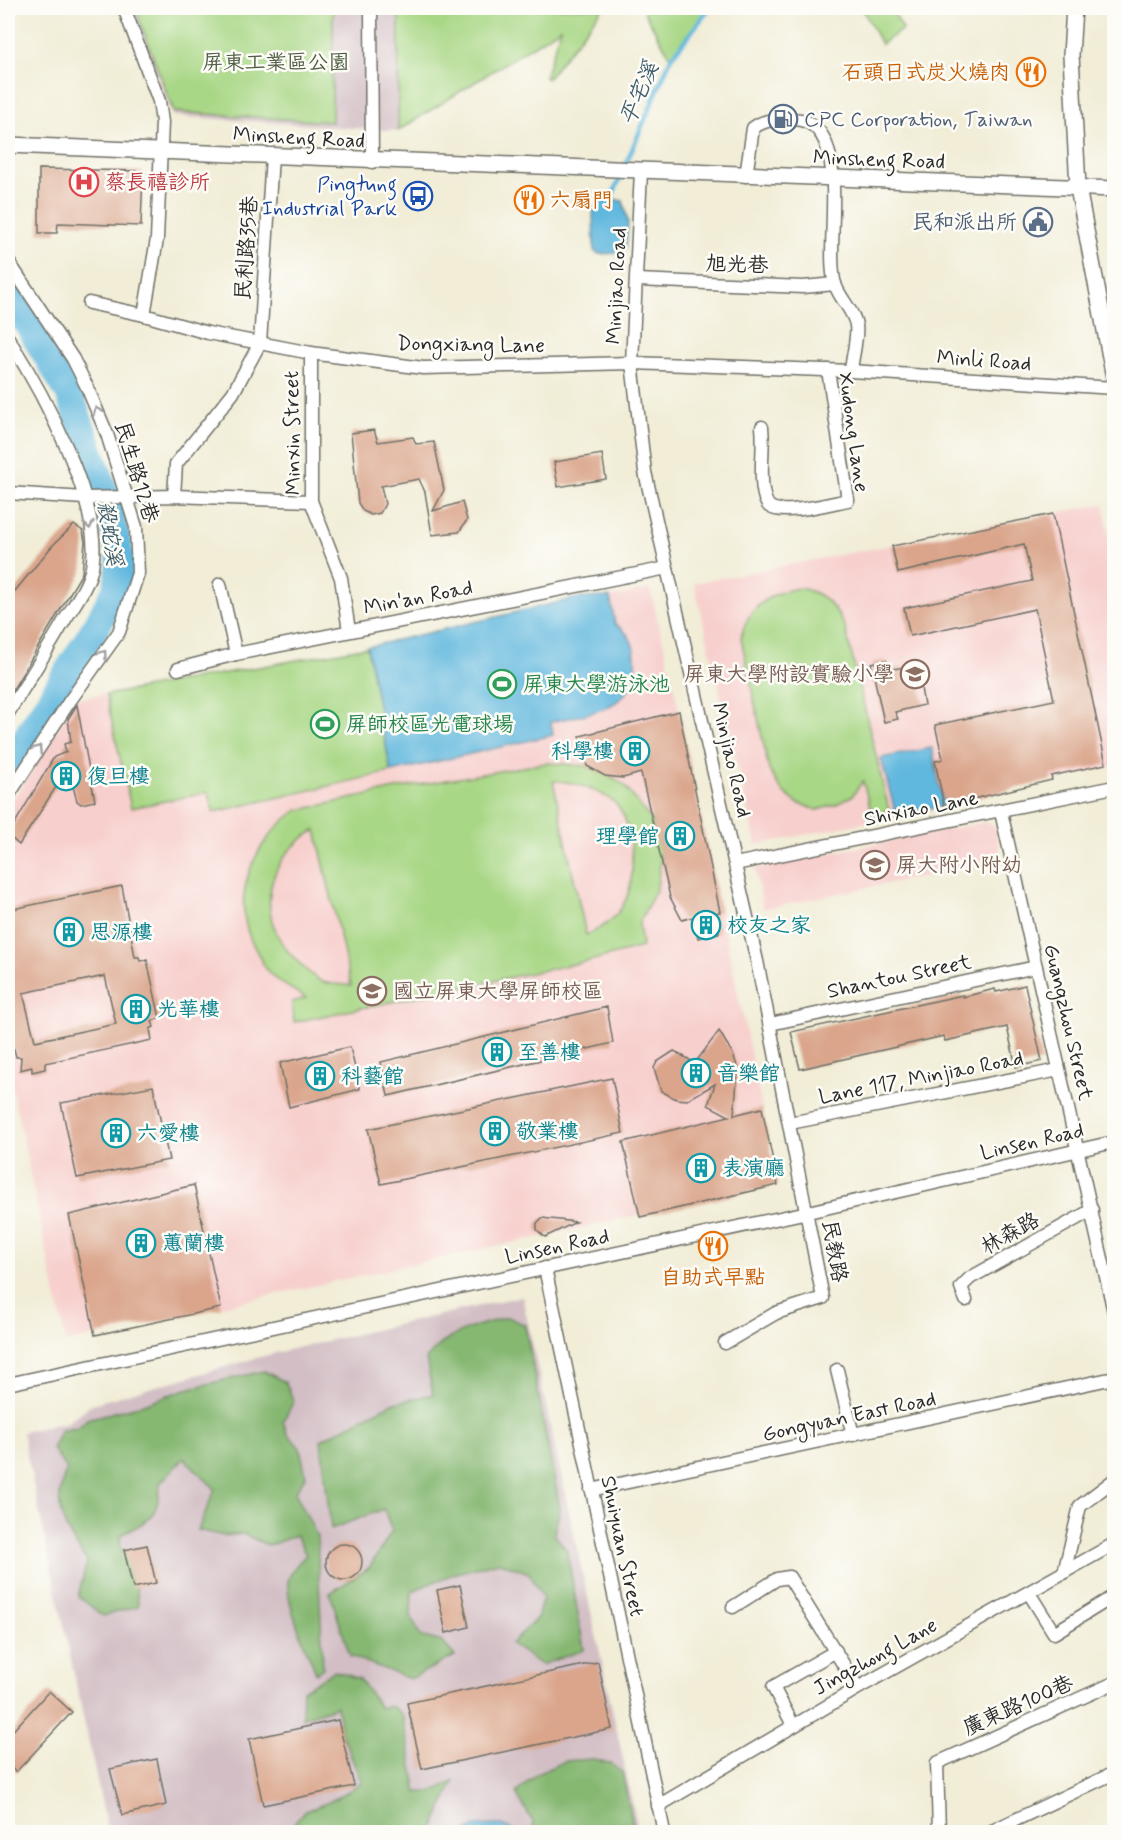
<svg xmlns="http://www.w3.org/2000/svg" width="1122" height="1840" font-family="Mynerve,'LXGW WenKai TC',sans-serif">
<style>
.built{fill:#f7d0ce}
.industrial{fill:#d2bec4}
.green{fill:#a8d785;stroke:#6a8158;stroke-width:1.5;fill-rule:evenodd}
.forest{fill:#86b872;stroke:#58724e;stroke-width:1.5}
.water{fill:#61b8de;stroke:#467284;stroke-width:1.5}
.lines{fill:none;stroke-linecap:round;stroke-linejoin:round}
.stream{stroke:#61b8de;stroke-width:4.5}
.river{stroke:#61b8de;stroke-width:28}
.building{fill:#daa58b;fill-rule:evenodd}
.minor-casing{stroke:#706f67;stroke-width:15}
.tertiary-casing{stroke:#706f67;stroke-width:18}
.minor{stroke:#fff;stroke-width:12}
.tertiary{stroke:#fff;stroke-width:15}
.oneway{stroke:#a0a0a0}
.labels{text-anchor:middle;stroke-width:5;stroke-linejoin:round;paint-order:stroke}
.park-label{font-size:21px;fill:#505f46;stroke:#fdfcf7}
.food-label{font-size:21px;fill:#c56008;stroke:#fdfcf7;text-anchor:end}
.service-label{font-size:21px;fill:#4e5e75;stroke:#fdfcf7;text-anchor:start}
.street-label{font-size:21px;fill:#2b2b2b;stroke:#fdfcf7}
.health-label{font-size:21px;fill:#be3a42;stroke:#fdfcf7;text-anchor:start}
.transit-label{font-size:21px;fill:#164399;stroke:#fdfcf7;text-anchor:end}
.education-label{font-size:21px;fill:#785e54;stroke:#fdfcf7;text-anchor:start}
.leisure-label{font-size:21px;fill:#27864d;stroke:#fdfcf7;text-anchor:start}
.culture-label{font-size:21px;fill:#0d838f;stroke:#fdfcf7;text-anchor:start}
.water-label{font-size:22px;font-style:italic;fill:#3e5c6a;stroke:#fdfcf7}
</style>
<rect width="100%" height="100%" fill="#fdfcf7"/>
<filter id="ink" filterUnits="userSpaceOnUse"><feTurbulence type="fractalNoise" baseFrequency=".0167" numOctaves="2"/><feDisplacementMap in="SourceGraphic" scale="12" xChannelSelector="R" yChannelSelector="G"/><feConvolveMatrix kernelMatrix="1 2 1 2 8 2 1 2 1" color-interpolation-filters="sRGB"/></filter>
<filter id="wash" filterUnits="userSpaceOnUse"><feTurbulence type="fractalNoise" baseFrequency=".008" numOctaves="4" result="noise"/><feDisplacementMap in="SourceGraphic" scale="24" xChannelSelector="R" yChannelSelector="G"/><feGaussianBlur stdDeviation="1.35" result="paint"/><feColorMatrix in="noise" values="0 0 0 0 0 0 0 0 0 0 0 0 0 0 0 0 0 1.4 0 .05"/><feComposite in="paint" operator="in"/></filter>
<g filter="url(#wash)">
<rect width="100%" height="100%" fill="#f1edd7"/>
<g class="built">
<polygon points="1104,504 1114,566 1114,766 944,806 756,845 694,583"/>
<polygon points="650,589 672,678 778,1185 258,1298 66,1343 8,1070 8,808 76,699 367,647 577,598 611,597"/>
<polygon points="985,822 995,827 1001,855 993,862 763,909 755,868"/>
</g>
<g class="industrial">
<polygon points="130,8 573,8 562,27 398,131 173,116"/>
<polygon points="522,1296 639,1832 108,1832 22,1432 68,1422 92,1404 275,1353"/>
</g>
<g class="green">
<polygon points="135,8 333,8 332,122 174,112"/>
<polygon points="399,8 603,8 547,79 545,77 561,28 398,131"/>
<polygon points="648,8 710,8 671,58 644,12"/>
<polygon points="862,8 891,8 903,29 881,44"/>
<path d="M799,588C824,592 834,606 845,627L889,810L872,815L863,781L852,796L835,805L817,810L797,803L782,791L769,770L741,638C747,608 769,592 799,588Z"/>
<polygon points="367,647 391,772 214,812 208,792 131,808 106,695"/>
<path d="M546,763L587,766L623,784L652,821L661,855L657,888L639,923L642,947L593,960L294,1022L292,1002L306,998C295,991 281,984 271,975C265,970 261,959 257,952C227,902 251,843 296,811L395,789ZM553,781C573,781 598,790 614,802C625,812 629,831 631,845C636,886 628,918 586,935ZM316,830L351,985V986C342,984 331,985 323,982C313,978 303,967 295,959C253,917 265,857 316,830Z"/>
</g>
<g class="forest">
<path d="M508,1317L525,1325L560,1508L554,1534L567,1550L584,1650L541,1665L511,1644L537,1618L543,1598L529,1573L499,1562L453,1574L412,1591L411,1615L420,1636L442,1642L455,1656L410,1679L350,1656L330,1593L369,1568L392,1531L384,1509L331,1529L321,1440L390,1404L433,1394L426,1359C447,1332 476,1326 508,1317Z"/>
<path d="M264,1371L285,1382L294,1401L283,1421L287,1433L300,1448L306,1476L295,1492L317,1536L323,1668L316,1673C308,1653 285,1601 288,1582C290,1571 298,1563 306,1555L296,1535L269,1546L243,1534L224,1536L198,1530L215,1489L184,1458L160,1483C159,1516 150,1520 121,1535L120,1547L135,1563L138,1606L103,1616L78,1596L87,1562C66,1528 49,1510 67,1469L52,1449L61,1430L78,1428L87,1419L135,1407L186,1389Z"/>
<polygon points="334,1671 360,1679 380,1708 392,1706 402,1715 417,1792 432,1792 454,1781 432,1832 287,1832 303,1812 329,1802 362,1783 341,1732 337,1706 302,1718 303,1690"/>
<polygon points="594,1759 611,1764 622,1772 635,1832 533,1832 533,1822 516,1793 537,1774 565,1761"/>
</g>
<g class="water">
<polygon points="611,199 623,201 628,222 626,248 618,253 599,254 594,251 593,207 598,201"/>
<path d="M610,597L615,624C629,633 634,642 635,658C639,710 589,713 551,722L553,735L391,772L367,647L577,598Z"/>
<polygon points="932,748 944,806 896,815 881,758"/>
<polygon points="501,1825 519,1832 464,1832 475,1826"/>
</g>
<g class="lines">
<polyline class="stream" points="611,199 671,58 710,8"/>
<polyline class="river" points="8,291 69,393 108,501 121,561 117,588 97,625 8,767"/>
</g>
<g id="blocks">
<g class="building">
<polygon points="39,169 143,171 141,226 58,223 57,233 39,233"/>
<polygon points="374,430 378,442 413,437 416,444 434,442 444,490 433,511 462,502 467,520 459,532 432,535 425,492 419,479 381,486 385,504 380,513 371,515 363,511 358,503 351,433"/>
<polygon points="602,454 606,479 558,487 554,462"/>
<polygon points="1053,514 1106,764 1051,776 1052,780 944,806 935,761 943,759 935,725 1054,700 1035,609 910,636 904,608 1032,581 1024,544 898,573 892,546"/>
<polygon points="74,525 83,531 85,542 82,573 8,698 8,587 15,591 52,546"/>
<polygon points="886,660 888,670 917,665 924,705 895,712 898,719 884,722 871,663"/>
<polygon points="77,705 95,801 81,804 77,801 68,768 19,845 8,835 54,757 66,752 64,744 71,742 68,719"/>
<polygon points="679,711 720,912 715,913 719,933 698,938 693,917 682,920 670,897 641,773 623,778 605,776 587,766 580,736"/>
<path d="M122,886L135,957H139L140,961L147,960L160,1018L152,1021L154,1027L150,1029L152,1040L45,1063V1069L32,1072V1067L20,1070L21,1057H16L14,1049L9,1048L8,1041V972H11L8,956V910ZM105,976L116,1024L35,1041L23,993Z"/>
<polygon points="1025,985 1042,1061 1016,1067 1007,1027 945,1041 944,1036 800,1069 791,1032 963,995 963,997 995,989 996,992"/>
<polygon points="607,1007 613,1043 388,1096 381,1062"/>
<polygon points="719,1031 733,1054 738,1069 734,1115 762,1108 778,1185 640,1217 623,1142 729,1116 708,1105 715,1084 687,1100 676,1099 661,1091 654,1068 657,1062 674,1051 695,1063"/>
<polygon points="350,1047 360,1089 289,1107 280,1063"/>
<polygon points="612,1078 623,1133 381,1184 368,1129"/>
<polygon points="153,1086 169,1160 77,1178 61,1103"/>
<polygon points="194,1185 221,1308 95,1335 69,1215"/>
<polygon points="542,1218 576,1222 545,1237 537,1230 537,1223"/>
<circle cx="344" cy="1562" r="18"/>
<polygon points="147,1545 156,1583 133,1588 124,1550"/>
<polygon points="460,1585 469,1627 446,1633 437,1590"/>
<polygon points="598,1662 612,1729 422,1769 407,1703"/>
<polygon points="49,1691 72,1712 16,1772 8,1765 8,1736"/>
<polygon points="338,1720 354,1786 263,1805 249,1739"/>
<polygon points="157,1759 166,1805 122,1815 110,1769"/>
</g>
</g>
</g>
<g filter="url(#ink)">
<use href="#blocks" fill-opacity="0" stroke="#706f67" stroke-width="1.5"/>
<g class="lines">
<g class="minor-casing">
<g id="minor">
<polyline points="124,8 159,101 162,122 157,239 144,315 208,333 311,353 423,368 632,363 851,371 1114,388"/>
<polyline points="371,8 372,162"/>
<polyline points="641,171 632,363 645,472 757,961 823,1298 776,1313 725,1343"/>
<path d="M746,176L753,128C765,119 777,119 792,119C856,119 823,244 835,284C839,298 854,311 856,325C858,338 852,357 851,371"/>
<polyline points="8,261 73,359 87,387 107,434 136,527 138,573 119,632 69,702 8,796"/>
<polyline points="637,280 803,287 835,284"/>
<polyline points="89,303 144,315"/>
<path d="M8,338C41,390 104,504 92,567C88,587 73,606 63,623C45,654 26,684 8,713"/>
<polyline points="311,353 311,501 341,578 349,631"/>
<path d="M762,427C764,445 761,461 762,479C762,487 764,501 769,506C781,517 832,503 848,500L828,370"/>
<polyline points="8,493 84,498 174,496 311,501"/>
<polyline points="174,496 176,464 233,393 260,343 272,156"/>
<polyline points="220,584 236,654"/>
<polyline points="178,669 236,654 667,568"/>
<polyline points="1001,812 1114,1312"/>
<polyline points="735,864 1114,787"/>
<polyline points="770,1024 1036,967"/>
<polyline points="790,1123 1059,1070"/>
<polyline points="545,1268 664,1832"/>
<polyline points="966,1300 961,1287 970,1278 1092,1210"/>
<polyline points="837,1370 853,1435"/>
<polyline points="8,1384 808,1212 1114,1142"/>
<polyline points="591,1490 1114,1378"/>
<polyline points="1064,1573 1080,1506 1114,1480"/>
<polyline points="1029,1593 1054,1633 1114,1596"/>
<polyline points="733,1607 777,1579 789,1577 858,1688"/>
<polyline points="793,1725 773,1687 836,1651"/>
<polyline points="658,1806 858,1688 1114,1544"/>
<polyline points="939,1832 937,1763 1114,1683"/>
<polyline points="990,1832 1114,1773"/>
</g>
</g>
<g class="tertiary-casing">
<g id="tertiary">
<polyline points="1074,8 1071,55 1078,188 1114,378"/>
<polyline points="8,145 1114,189"/>
</g>
</g>
<use href="#minor" class="minor"/>
<use href="#tertiary" class="tertiary"/>
</g>
<defs><path id="oneway-chevron" d="M-2-3.5L2.5 0L-2 3.5" fill="none" stroke-width="1.6" stroke-linecap="round" stroke-linejoin="round" transform="scale(1.5)"/></defs>
<g class="oneway">
<use href="#oneway-chevron" transform="translate(97 411) rotate(-112)"/>
<use href="#oneway-chevron" transform="translate(89 525) rotate(80)"/>
<use href="#oneway-chevron" transform="translate(103 654) rotate(-54)"/>
<use href="#oneway-chevron" transform="translate(38 749) rotate(-57)"/>
</g>
</g>
<defs>
<g id="restaurant-ring" transform="scale(1.5)"><circle r="9.5" fill="#fdfcf7" stroke="#e8710a" stroke-width="1.5"/><path d="M-5-6h1v4h1v-4h1v4h1v-4h1v5L-1.5 .5V6h-2V.5L-5-1ZM5-6V6H3V1.5H1.5Q1.5-4 5-6Z" fill="#e8710a"/></g>
<g id="fuel-ring" transform="scale(1.5)"><circle r="9.5" fill="#fdfcf7" stroke="#5c6f8a" stroke-width="1.5"/><path d="M-5.5-6h7V0h2V4h1.3V-2.5L3-4.5l.8-.8L6-3V5H2.5V1h-1V6h-7ZM-4.2-4.7v3.2H.2V-4.7Z" fill="#5c6f8a"/></g>
<g id="hospital-ring" transform="scale(1.5)"><circle r="9.5" fill="#fdfcf7" stroke="#e0444e" stroke-width="1.5"/><path d="M-5-5h3v3.5h4V-5h3V5h-3V1.5h-4V5h-3Z" fill="#e0444e"/></g>
<g id="bus-ring" transform="scale(1.5)"><circle r="9.5" fill="#fdfcf7" stroke="#1a4fb4" stroke-width="1.5"/><path d="M-5-6H5V4H4V6H2V4H-2V6H-4V4H-5ZM-3.5-4V0h7V-4ZM-3.5 1.2v1.5H-2V1.2ZM2 1.2v1.5H3.5V1.2Z" fill="#1a4fb4"/></g>
<g id="civic-ring" transform="scale(1.5)"><circle r="9.5" fill="#fdfcf7" stroke="#5c6f8a" stroke-width="1.5"/><path d="M-.6-6.5H3V-4.5H.6V-3L4-1V1h2V6H-6V1h2V-1L-.6-3ZM-1.2 2.5V6h2.4V2.5Z" fill="#5c6f8a"/></g>
<g id="school-ring" transform="scale(1.5)"><circle r="9.5" fill="#fdfcf7" stroke="#8d6e63" stroke-width="1.5"/><path d="M0-5L7-2L0 1L-7-2ZM-4 1L0 2.5L4 1V4Q0 6-4 4Z" fill="#8d6e63"/></g>
<g id="stadium-ring" transform="scale(1.5)"><circle r="9.5" fill="#fdfcf7" stroke="#2e9e5b" stroke-width="1.5"/><path d="M0-5a6.5 5 0 1 0 0 10a6.5 5 0 1 0 0-10ZM-3.5-1.8h7v3.6h-7Z" fill="#2e9e5b"/></g>
<g id="building-ring" transform="scale(1.5)"><circle r="9.5" fill="#fdfcf7" stroke="#0f9aa8" stroke-width="1.5"/><path d="M-4-6H4V6H1V3H-1V6H-4ZM-2.5-4.3h1.7v1.8h-1.7ZM.8-4.3h1.7v1.8H.8ZM-2.5-1h1.7V.8h-1.7ZM.8-1h1.7V.8H.8Z" fill="#0f9aa8"/></g>
<g id="university-ring" transform="scale(1.5)"><circle r="9.5" fill="#fdfcf7" stroke="#8d6e63" stroke-width="1.5"/><path d="M0-5L7-2L0 1L-7-2ZM-4 1L0 2.5L4 1V4Q0 6-4 4Z" fill="#8d6e63"/></g>
</defs>
<g fill-rule="evenodd">
<use href="#restaurant-ring" x="1031" y="72"/>
<use href="#fuel-ring" x="783" y="119"/>
<use href="#hospital-ring" x="84" y="182"/>
<use href="#bus-ring" x="418" y="196"/>
<use href="#restaurant-ring" x="529" y="200"/>
<use href="#civic-ring" x="1038" y="222"/>
<use href="#school-ring" x="915" y="674"/>
<use href="#stadium-ring" x="502" y="684"/>
<use href="#stadium-ring" x="325" y="724"/>
<use href="#building-ring" x="635" y="751"/>
<use href="#building-ring" x="66" y="776"/>
<use href="#building-ring" x="680" y="836"/>
<use href="#school-ring" x="875" y="865"/>
<use href="#building-ring" x="706" y="925"/>
<use href="#building-ring" x="69" y="932"/>
<use href="#university-ring" x="372" y="991"/>
<use href="#building-ring" x="136" y="1009"/>
<use href="#building-ring" x="497" y="1052"/>
<use href="#building-ring" x="696" y="1073"/>
<use href="#building-ring" x="320" y="1076"/>
<use href="#building-ring" x="495" y="1131"/>
<use href="#building-ring" x="116" y="1133"/>
<use href="#building-ring" x="701" y="1168"/>
<use href="#building-ring" x="141" y="1243"/>
<use href="#restaurant-ring" x="713" y="1246"/>
</g>
<g class="labels">
<g class="park-label">
<text x="276" y="69">屏東工業區公園</text>
</g>
<g class="food-label">
<text x="1010" y="79">石頭日式炭火燒肉</text>
<text x="550" y="207" text-anchor="start">六扇門</text>
<text x="713" y="1284" text-anchor="middle">自助式早點</text>
</g>
<g class="service-label">
<text x="804" y="126">CPC Corporation, Taiwan</text>
<text x="1017" y="229" text-anchor="end">民和派出所</text>
</g>
<g class="street-label">
<text transform="translate(299 137) rotate(3)" y="7">Minsheng Road</text>
<text transform="translate(879 159) rotate(2)" y="7">Minsheng Road</text>
<text transform="translate(246 248) rotate(-86)" y="7">民利路35巷</text>
<text transform="translate(737 264) rotate(2)" y="7">旭光巷</text>
<text transform="translate(616 286) rotate(-87)" y="7">Minjiao Road</text>
<text transform="translate(471 344) rotate(1)" y="7">Dongxiang Lane</text>
<text transform="translate(984 360) rotate(4)" y="7">Minli Road</text>
<text transform="translate(854 432) rotate(82)" y="7">Xudong Lane</text>
<text transform="translate(292 433) rotate(-91)" y="7">Minxin Street</text>
<text transform="translate(137 472) rotate(73)" y="7">民生路12巷</text>
<text transform="translate(418 597) rotate(-11)" y="7">Min'an Road</text>
<text transform="translate(732 760) rotate(77)" y="7">Minjiao Road</text>
<text transform="translate(921 808) rotate(-11)" y="7">Shixiao Lane</text>
<text transform="translate(899 976) rotate(-12)" y="7">Shantou Street</text>
<text transform="translate(1069 1022) rotate(77)" y="7">Guangzhou Street</text>
<text transform="translate(921 1077) rotate(-11)" y="7">Lane 117, Minjiao Road</text>
<text transform="translate(1032 1141) rotate(-13)" y="7">Linsen Road</text>
<text transform="translate(1010 1233) rotate(-29)" y="7">林森路</text>
<text transform="translate(557 1246) rotate(-12)" y="7">Linsen Road</text>
<text transform="translate(835 1251) rotate(80)" y="7">民教路</text>
<text transform="translate(849 1416) rotate(-12)" y="7">Gongyuan East Road</text>
<text transform="translate(623 1546) rotate(78)" y="7">Shuiyuan Street</text>
<text transform="translate(875 1656) rotate(-29)" y="7">Jingzhong Lane</text>
<text transform="translate(1018 1705) rotate(-24)" y="7">廣東路100巷</text>
</g>
<g class="health-label">
<text x="105" y="189">蔡長禧診所</text>
</g>
<g class="transit-label">
<text x="397" y="191">Pingtung<tspan x="397" dy="24">Industrial Park</tspan></text>
</g>
<g class="education-label">
<text x="894" y="681" text-anchor="end">屏東大學附設實驗小學</text>
<text x="896" y="872">屏大附小附幼</text>
<text x="393" y="998">國立屏東大學屏師校區</text>
</g>
<g class="leisure-label">
<text x="523" y="691">屏東大學游泳池</text>
<text x="346" y="731">屏師校區光電球場</text>
</g>
<g class="culture-label">
<text x="614" y="758" text-anchor="end">科學樓</text>
<text x="87" y="783">復旦樓</text>
<text x="659" y="843" text-anchor="end">理學館</text>
<text x="727" y="932">校友之家</text>
<text x="90" y="939">思源樓</text>
<text x="157" y="1016">光華樓</text>
<text x="518" y="1059">至善樓</text>
<text x="717" y="1080">音樂館</text>
<text x="341" y="1083">科藝館</text>
<text x="516" y="1138">敬業樓</text>
<text x="137" y="1140">六愛樓</text>
<text x="722" y="1175">表演廳</text>
<text x="162" y="1250">蕙蘭樓</text>
</g>
<g class="water-label">
<text transform="translate(638 93) rotate(-67)" y="8">平宅溪</text>
<text transform="translate(111 533) rotate(81)" y="8">殺蛇溪</text>
</g>
</g>
<rect width="1122" height="1840" fill="none" stroke="#fdfcf7" stroke-width="30"/>
</svg>
